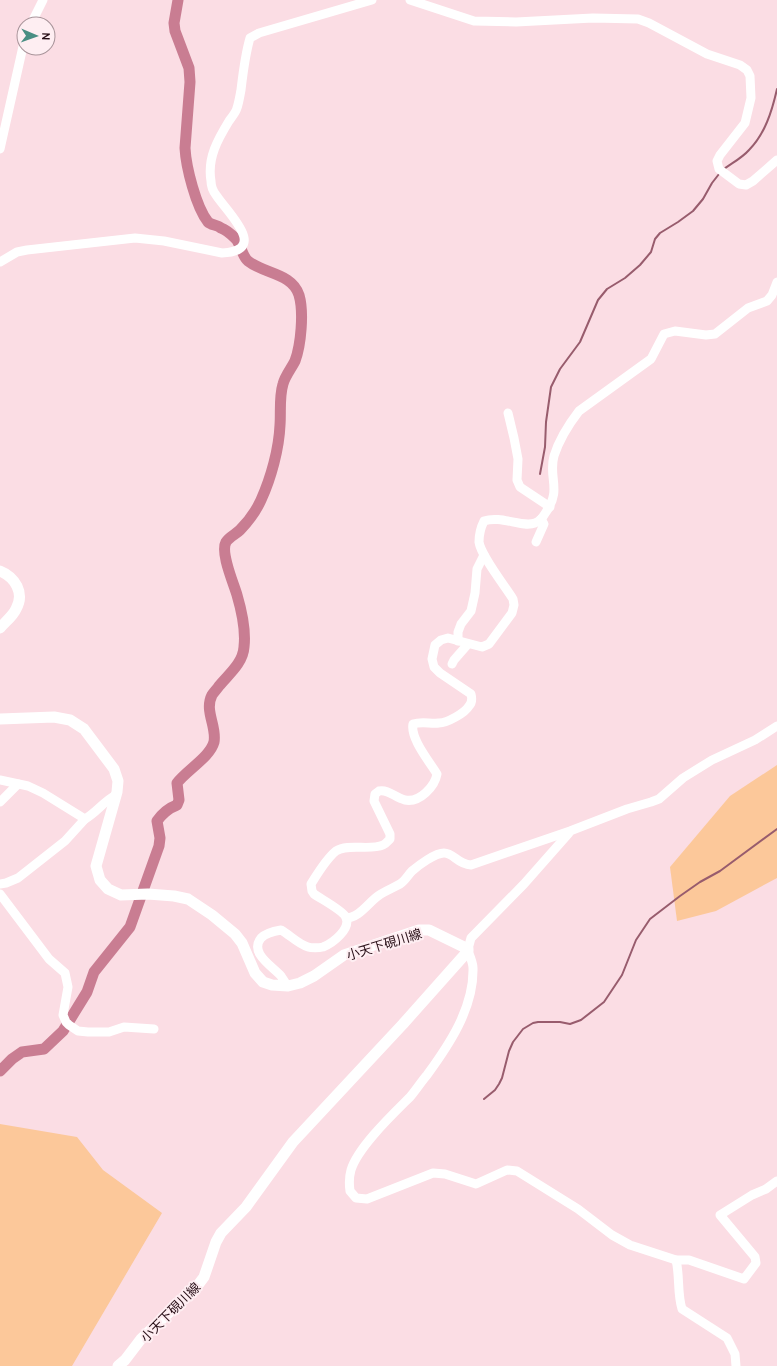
<svg xmlns="http://www.w3.org/2000/svg" width="777" height="1366" font-family="Overpass,'Noto Sans JP',sans-serif">
<style>
.green{fill:#fcc89a}
.lines{fill:none;stroke-linecap:round;stroke-linejoin:round}
.stream{stroke:#985c6d;stroke-width:2}
.river{stroke:#c97d92;stroke-width:11}
.minor{stroke:#fff;stroke-width:9}
.major{stroke:#fff;stroke-width:11}
.labels{text-anchor:middle;stroke-width:4;stroke-linejoin:round;paint-order:stroke}
.street-label{font-size:13px;fill:#270e16;stroke:#feeef2}
</style>
<rect width="100%" height="100%" fill="#fbdde4"/>
<g class="green">
<polygon points="777,765 777,878 716,911 677,921 670,867 730,796"/>
<polygon points="0,1124 77,1137 103,1170 162,1213 72,1366 0,1366"/>
</g>
<g class="lines">
<g class="stream">
<path d="M724,169C732,163 742,158 749,150C765,134 772,111 777,89"/>
<polyline points="540,474 545,447 546,422 551,387 560,369 580,342 598,300 607,289 625,278 640,265 651,252 655,239 660,233 678,222 693,211 703,199 712,183 719,174"/>
<polyline points="484,1099 495,1090 499,1084 502,1078 509,1051 513,1042 523,1029 533,1023 538,1022 560,1022 570,1024 581,1020 604,1002 622,975 636,940 650,919 680,896 700,882 720,871 777,829"/>
</g>
<path class="river" d="M0,1071L12,1059L22,1052L44,1049L63,1031L87,992L94,972L130,927L159,846L160,838L157,821C162,814 169,808 177,805L179,800L177,783C187,770 210,757 214,742C217,726 204,711 212,695C214,692 217,689 219,686C229,674 243,663 244,647C246,630 242,612 237,595C234,584 220,553 226,542C229,537 236,534 240,530C249,521 256,511 261,500C271,478 279,449 280,425C281,412 279,397 283,384C285,376 291,369 295,361C301,345 304,312 299,295C292,273 264,274 248,261C242,256 241,245 236,239C232,235 227,230 221,228C217,225 211,225 208,222C196,207 186,167 185,148L190,82L189,68L175,31L174,23L178,0"/>
<g class="minor">
<polyline points="410,0 474,21 516,22 593,18 638,19 649,23 707,54 740,65 747,70 750,76 751,98 745,123 720,155 717,161 719,169 739,184 746,185 753,181 777,160"/>
<polyline points="31,24 43,0"/>
<polyline points="0,149 24,42"/>
<path d="M0,262L17,252L27,250L135,238L164,241L222,253C270,251 227,212 216,195C213,191 211,185 211,181C207,158 218,139 229,121C232,117 236,112 237,108C239,102 240,95 241,90C243,73 245,55 250,38L259,33L372,0"/>
<polyline points="508,413 514,438 518,459 517,480 520,487 550,507"/>
<polyline points="536,542 544,524 541,519"/>
<polyline points="458,641 458,632 461,624 471,611 475,593 477,569 484,555"/>
<polyline points="452,664 454,660 468,644"/>
<path d="M0,780L28,786L43,793L85,819C97,812 104,801 116,795"/>
<polyline points="0,802 18,784"/>
<polyline points="0,884 6,883 18,878 65,841 85,819"/>
<polyline points="0,894 49,959 65,973 68,987 63,1015 66,1022 69,1025 78,1031 88,1032 109,1032 124,1027 154,1029"/>
<path d="M346,918C359,918 368,903 378,896C385,891 393,888 400,884C405,881 408,875 412,871C419,865 435,853 444,853C454,853 457,864 471,865L570,831L627,809L651,802L659,799L683,778L712,760L755,740L777,726"/>
<polyline points="468,949 471,938 524,884 569,833"/>
<path d="M468,951C470,956 473,963 473,968C474,1008 449,1045 427,1075C421,1082 416,1090 410,1097C393,1114 358,1147 351,1170C349,1177 349,1184 350,1191L356,1198L367,1199L433,1173L445,1174L476,1184L507,1170L517,1171L578,1209L612,1235L630,1245L676,1260H689L744,1279L756,1263L755,1257L720,1215L752,1195L766,1189L777,1181"/>
<path d="M288,986C285,983 283,979 281,976C272,966 249,953 261,938C266,933 275,931 281,930C290,935 298,944 308,947C311,948 319,948 323,947C333,943 351,929 346,917C342,910 321,899 314,894L312,891L311,884C318,873 326,859 336,851C348,843 370,851 383,845C386,844 388,841 390,839V834L374,801L375,794L379,791C389,789 395,798 405,800C420,803 435,786 437,774C429,761 410,738 413,724C422,721 430,724 439,723C447,723 465,713 469,706C472,703 472,698 471,694L440,673L434,667L432,659L435,645L441,640L448,638L482,647L489,644L512,613L514,605L513,599C505,586 481,556 479,542C479,534 481,527 484,521C501,515 522,528 535,523C541,521 543,517 546,512C562,490 548,477 554,456C559,440 569,424 579,411L651,359L664,334L675,331L706,335L715,334L748,308L767,301L772,295L777,282"/>
<path d="M676,1260C680,1276 677,1293 682,1309L727,1338L735,1354L736,1366"/>
</g>
<g class="major">
<path d="M0,571C15,577 25,593 16,609C13,616 5,622 0,628"/>
<polyline points="0,719 54,717 70,720 84,729 114,769 118,781 117,792 96,866 100,880 108,889 121,895 148,894 174,896 188,899 212,915 235,934 242,943 255,973 263,982 272,985 288,986 300,983 314,976 344,955 419,930 429,930 468,949 468,951 403,1024 293,1142 246,1207 221,1233 216,1242 204,1277 198,1285 141,1339 125,1360 118,1366"/>
</g>
</g>
<g class="labels">
<g class="street-label">
<text transform="translate(384 944) rotate(-17)" y="5">小天下硯川線</text>
<text transform="translate(170 1312) rotate(-45)" y="5">小天下硯川線</text>
</g>
</g>
<g transform="translate(36 36) rotate(92)"><circle r="19" fill="#feeef2" stroke="#a8949a"/>
<path d="M0-3L7 15L0 10L-7 15Z" fill="#498e83"/>
<text y="-6" font-size="11" font-weight="bold" text-anchor="middle" fill="#270e16">N</text>
</g>
</svg>
